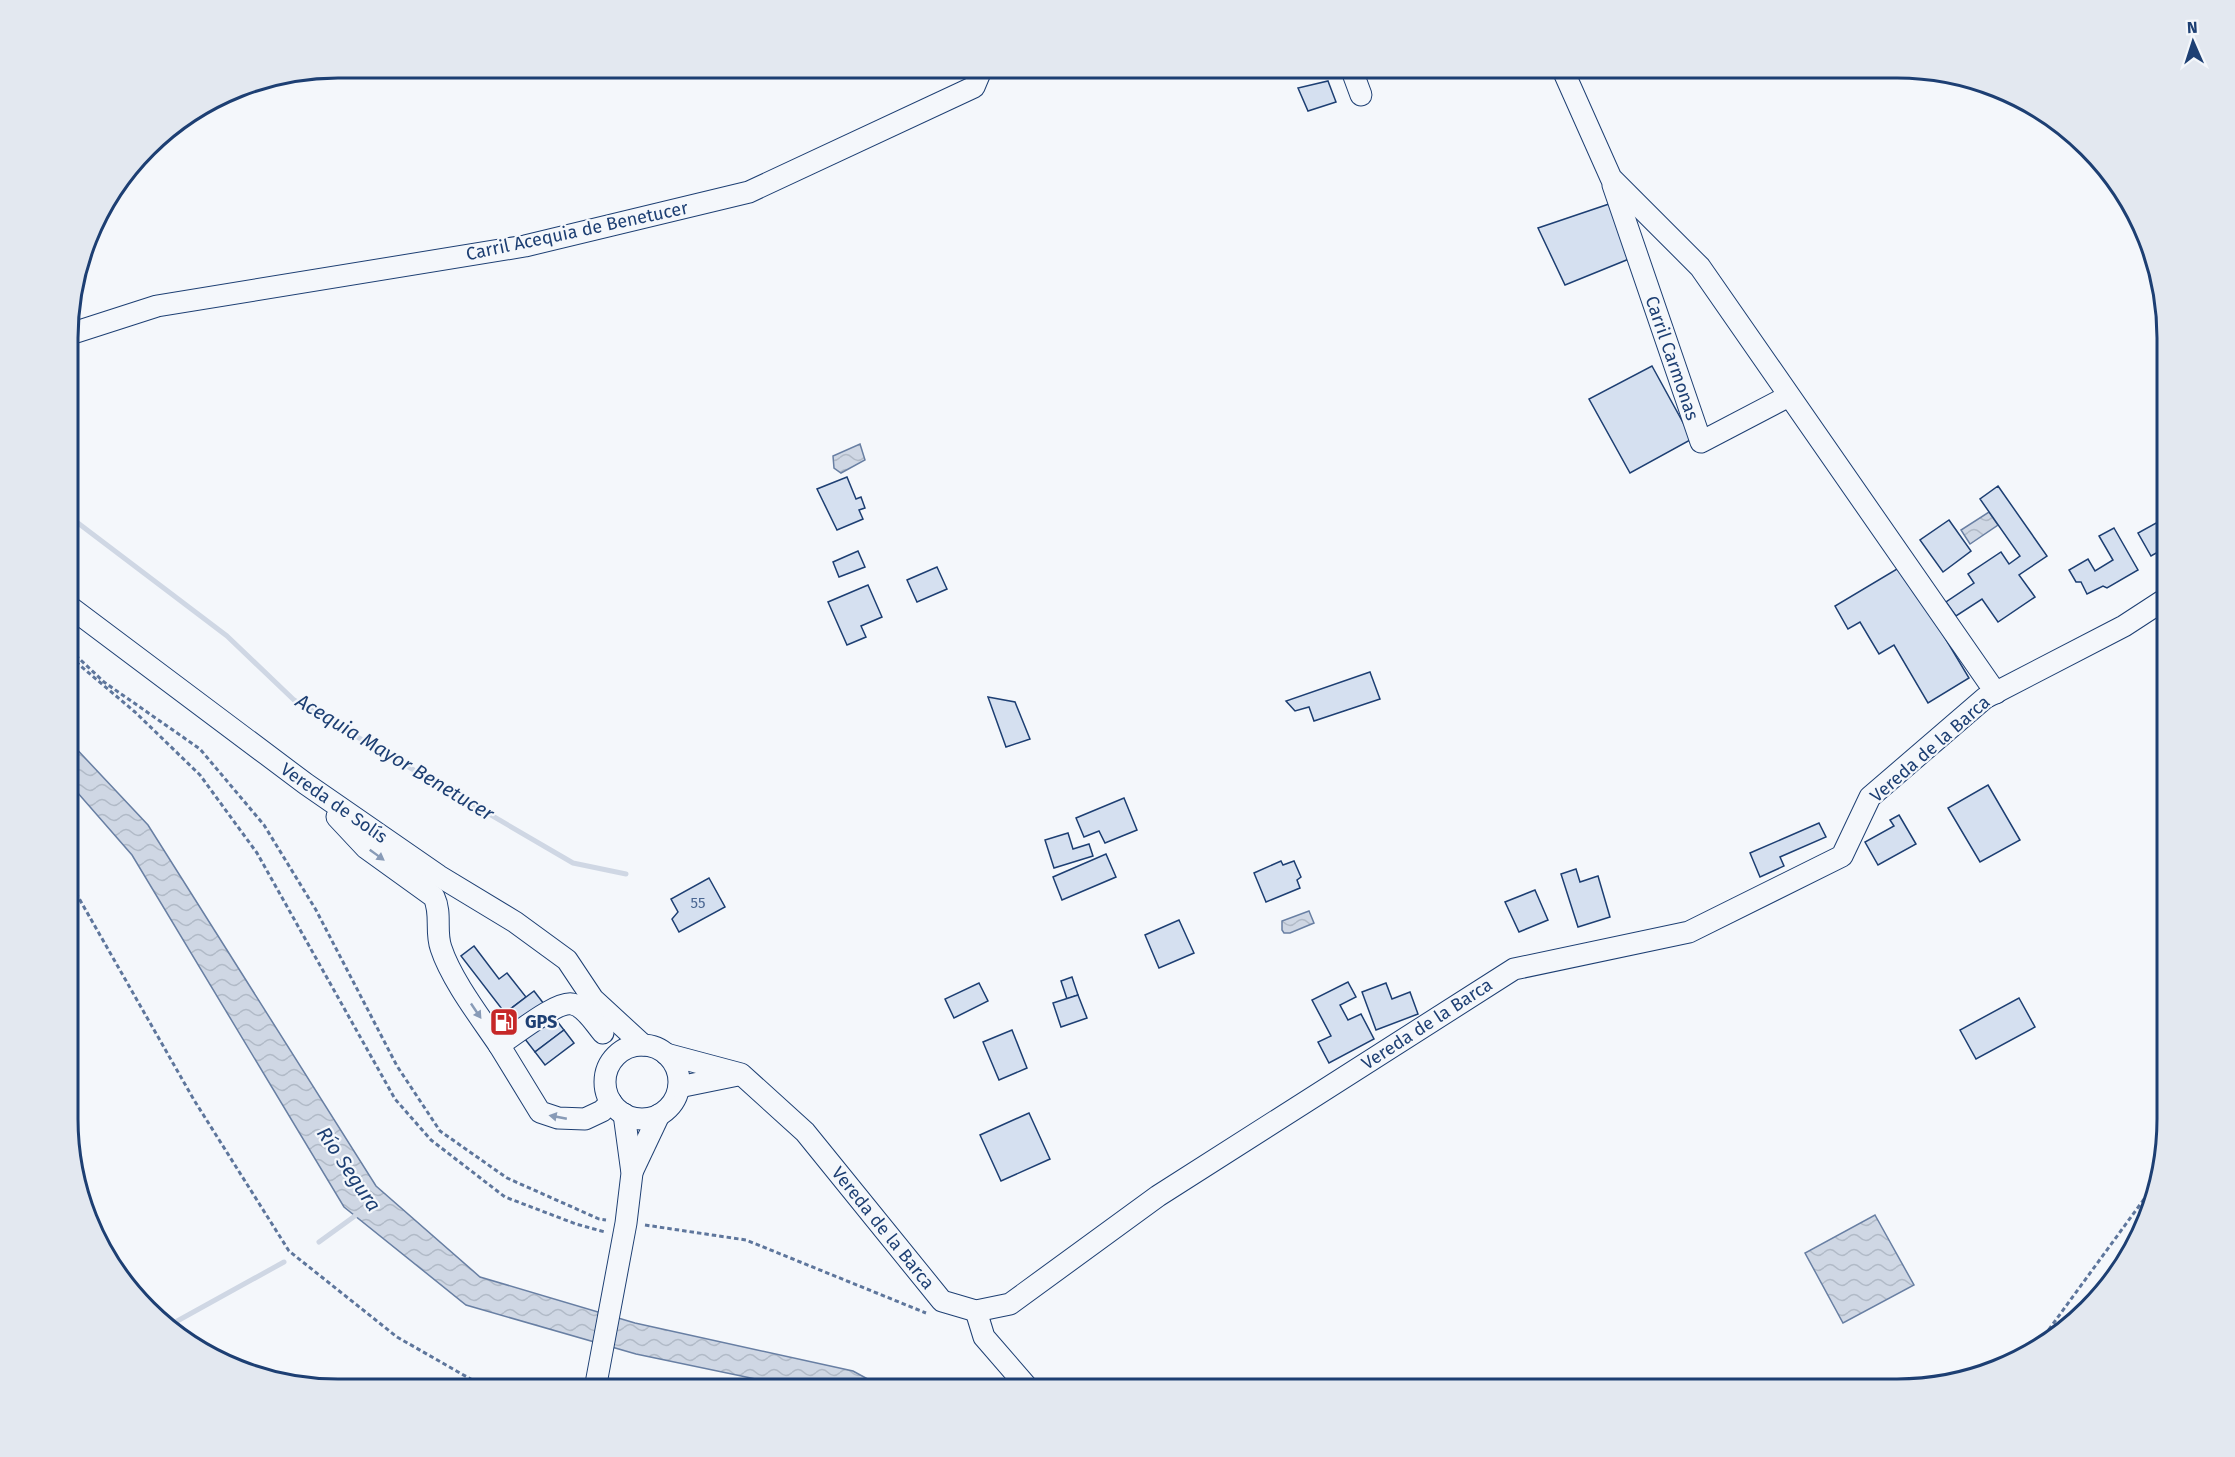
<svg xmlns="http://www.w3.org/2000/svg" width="2235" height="1457" font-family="'Fira Sans',sans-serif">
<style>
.water{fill:url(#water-waves);stroke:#687fa3;stroke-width:1.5}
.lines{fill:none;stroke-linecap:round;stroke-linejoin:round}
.stream{stroke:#cfd7e4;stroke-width:5}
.building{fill:#d5e0f0;stroke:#1d3f73;stroke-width:1.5}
.minor-casing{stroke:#1d3f73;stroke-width:23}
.path{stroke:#5e769c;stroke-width:3;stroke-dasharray:4.5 3;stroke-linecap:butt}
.minor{stroke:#f4f7fb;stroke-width:21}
.oneway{fill:#889bb7}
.labels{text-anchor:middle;stroke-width:4.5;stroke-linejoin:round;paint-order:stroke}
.number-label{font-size:15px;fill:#4b6792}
.street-label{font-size:18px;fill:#1d3f73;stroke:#f4f7fb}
.poi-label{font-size:18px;font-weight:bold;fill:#1d3f73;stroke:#f4f7fb;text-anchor:start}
.water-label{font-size:20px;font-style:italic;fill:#1d3f73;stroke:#f4f7fb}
.rim{fill:none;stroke:#1d3f73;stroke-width:3}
</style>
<defs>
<pattern id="water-waves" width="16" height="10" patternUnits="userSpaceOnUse" patternTransform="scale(1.5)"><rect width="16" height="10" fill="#cfd7e4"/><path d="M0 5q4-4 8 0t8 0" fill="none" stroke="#b1bac7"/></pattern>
</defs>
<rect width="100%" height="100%" fill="#f4f7fb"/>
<g class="water">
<polygon points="860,444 865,460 841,473 834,468 833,456"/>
<polygon points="1989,512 1998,525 1970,544 1961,530"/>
<polygon points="70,742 148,825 376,1186 480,1277 635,1323 853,1371 886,1389 803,1389 636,1354 466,1305 344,1207 132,855 70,784"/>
<polygon points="1309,911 1314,923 1290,933 1284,933 1282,930 1282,921"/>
<polygon points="1875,1215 1914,1285 1843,1323 1805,1253"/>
</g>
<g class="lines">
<g class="stream">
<polyline points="70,517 227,636 294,700 573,863 626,874"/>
<polyline points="319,1242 359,1213"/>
<polyline points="170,1325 284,1262"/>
</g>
</g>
<g class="building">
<polygon points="1328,81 1336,102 1308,111 1298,88"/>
<polygon points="1609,204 1629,259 1565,285 1538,228"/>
<polygon points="1652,366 1692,439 1630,473 1589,399"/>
<polygon points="847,477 856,499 861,497 865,508 859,510 863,519 837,530 817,489"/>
<polygon points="1998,486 2047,556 2019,575 2035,597 1998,622 1982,599 1956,616 1946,602 1974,583 1968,574 2001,552 2009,564 2020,556 1980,499"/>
<polygon points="2167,517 2167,547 2151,556 2138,533"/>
<polygon points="1949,520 1971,551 1943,572 1920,540"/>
<polygon points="2114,528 2138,570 2107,588 2103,586 2087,594 2081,582 2076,582 2069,570 2088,559 2095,571 2113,560 2099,536"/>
<polygon points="858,551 865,567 839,577 833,562"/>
<polygon points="1902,566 1969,678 1928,703 1894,645 1879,654 1860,622 1848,629 1835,606"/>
<polygon points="937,567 947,589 917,602 907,580"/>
<polygon points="868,585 882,617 861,626 866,637 847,645 828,602"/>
<polygon points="1370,672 1380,699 1314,721 1309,707 1295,711 1286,701"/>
<polygon points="988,697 1015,702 1030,739 1006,747"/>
<polygon points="1988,785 2020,840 1980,862 1948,808"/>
<polygon points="1124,798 1137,830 1105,843 1099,831 1084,837 1076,818"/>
<polygon points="1899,815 1916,844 1878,865 1865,842 1894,826 1890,820"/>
<polygon points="1819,823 1826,837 1780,857 1784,866 1760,877 1750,853"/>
<polygon points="1068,833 1073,849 1089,844 1093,856 1054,868 1045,840"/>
<polygon points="1106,854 1116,877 1062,900 1053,877"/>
<polygon points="1281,861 1283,865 1294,861 1301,877 1297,880 1300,888 1266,902 1254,873"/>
<polygon points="1576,869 1580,882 1598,876 1610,917 1578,927 1561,874"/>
<polygon points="709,878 725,907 679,932 672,919 678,912 671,899"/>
<polygon points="1535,890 1548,920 1519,932 1505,902"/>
<polygon points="1179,920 1194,953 1159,968 1145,935"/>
<polygon points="474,946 499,979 507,973 526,997 505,1013 461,956"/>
<polygon points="1072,977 1078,995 1067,999 1061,981"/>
<polygon points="1348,982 1356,997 1340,1005 1348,1020 1361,1014 1374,1039 1329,1063 1318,1042 1331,1036 1312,1000"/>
<polygon points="979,983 988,1001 954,1018 945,999"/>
<polygon points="1386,983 1392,999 1410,992 1418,1014 1376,1030 1362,992"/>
<polygon points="534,991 564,1030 535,1052 505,1013"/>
<polygon points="1078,995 1087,1018 1061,1027 1053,1003"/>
<polygon points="2019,998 2035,1027 1976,1059 1960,1030"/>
<polygon points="564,1030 574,1043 545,1065 535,1052"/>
<polygon points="1012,1030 1027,1068 999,1080 983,1042"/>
<polygon points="1029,1113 1050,1159 1001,1181 980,1135"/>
</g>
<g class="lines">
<g class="minor-casing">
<g id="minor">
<polyline points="1351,68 1361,95"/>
<polyline points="1562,68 1611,178 1700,267 1996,693"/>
<polyline points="1613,185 1701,442 1789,396"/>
<polyline points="70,334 157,306 525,246 749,192 974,87 982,68"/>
<polyline points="70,607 306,784 439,876 515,922 567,960 593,999 643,1045"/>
<path d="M337,817L366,848L434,897C442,914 435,931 441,948C451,979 480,1017 499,1045C514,1036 556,1001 572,1004C585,1006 595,1024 603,1033"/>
<polyline points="499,1045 540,1112 558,1118 585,1119 602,1111 611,1102"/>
<circle cx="642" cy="1082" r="37"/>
<polyline points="666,1054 741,1074 805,1132 942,1301 976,1311 1010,1304 1158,1196 1514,969 1689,932 1842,856 1870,797 1985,698 2124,626 2167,598"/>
<polyline points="679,1087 738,1075"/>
<polyline points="632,1172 659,1115"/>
<polyline points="976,1311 984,1337 1029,1389"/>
<polyline points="595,1389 626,1223 632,1173 624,1114"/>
</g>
</g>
<g class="path">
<polyline points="70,650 104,682 200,749 264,825 316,910 397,1066 440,1131 507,1178 599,1219 606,1220"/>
<polyline points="70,657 135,712 200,775 257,853 395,1099 431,1140 505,1197 576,1224 605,1232"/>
<polyline points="70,888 76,893 194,1100 289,1251 397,1337 488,1389"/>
<polyline points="645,1225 746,1240 926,1313"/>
<polyline points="2031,1354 2158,1180"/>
</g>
<use href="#minor" class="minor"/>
</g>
<defs><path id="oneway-solid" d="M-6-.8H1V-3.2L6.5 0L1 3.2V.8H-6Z" transform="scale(1.5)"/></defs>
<g class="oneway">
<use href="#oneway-solid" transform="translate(377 855) rotate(36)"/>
<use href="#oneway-solid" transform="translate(476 1011) rotate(56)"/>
<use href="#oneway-solid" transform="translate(558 1117) rotate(-169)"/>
</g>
<defs>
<g id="fuel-square" transform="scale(1.5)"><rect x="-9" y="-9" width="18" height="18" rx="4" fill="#c62828" stroke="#f4f7fb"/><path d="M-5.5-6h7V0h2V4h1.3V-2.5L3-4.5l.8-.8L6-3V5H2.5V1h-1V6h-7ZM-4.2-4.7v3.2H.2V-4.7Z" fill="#fff"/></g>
</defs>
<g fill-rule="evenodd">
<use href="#fuel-square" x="504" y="1022"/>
</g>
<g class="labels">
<g class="number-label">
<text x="698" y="908">55</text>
</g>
<g class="street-label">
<text transform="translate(577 231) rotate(-12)" y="6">Carril Acequia de Benetucer</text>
<text transform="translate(1672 358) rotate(71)" y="6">Carril Carmonas</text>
<text transform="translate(1930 749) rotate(-41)" y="6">Vereda de la Barca</text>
<text transform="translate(334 803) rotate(35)" y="6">Vereda de Solís</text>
<text transform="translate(1427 1024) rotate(-33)" y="6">Vereda de la Barca</text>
<text transform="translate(883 1228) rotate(51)" y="6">Vereda de la Barca</text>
</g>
<g class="poi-label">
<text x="525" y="1028">GPS</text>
</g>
<g class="water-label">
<text transform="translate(395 757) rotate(31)" y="7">Acequia Mayor Benetucer</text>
<text transform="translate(349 1169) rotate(56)" y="7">Río Segura</text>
</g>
</g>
<path d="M0 0H2235V1457H0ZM338 78H1897A260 260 0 0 1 2157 338V1119A260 260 0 0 1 1897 1379H338A260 260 0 0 1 78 1119V338A260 260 0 0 1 338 78Z" fill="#e3e8f0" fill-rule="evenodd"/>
<path class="rim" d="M338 78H1897A260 260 0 0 1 2157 338V1119A260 260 0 0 1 1897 1379H338A260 260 0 0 1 78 1119V338A260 260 0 0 1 338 78Z"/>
<g transform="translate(2193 42) rotate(357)" stroke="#f4f7fb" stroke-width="4.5" paint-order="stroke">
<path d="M0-4.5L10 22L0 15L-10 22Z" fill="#1d3f73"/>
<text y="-9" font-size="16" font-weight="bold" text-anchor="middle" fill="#1d3f73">N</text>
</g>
</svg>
